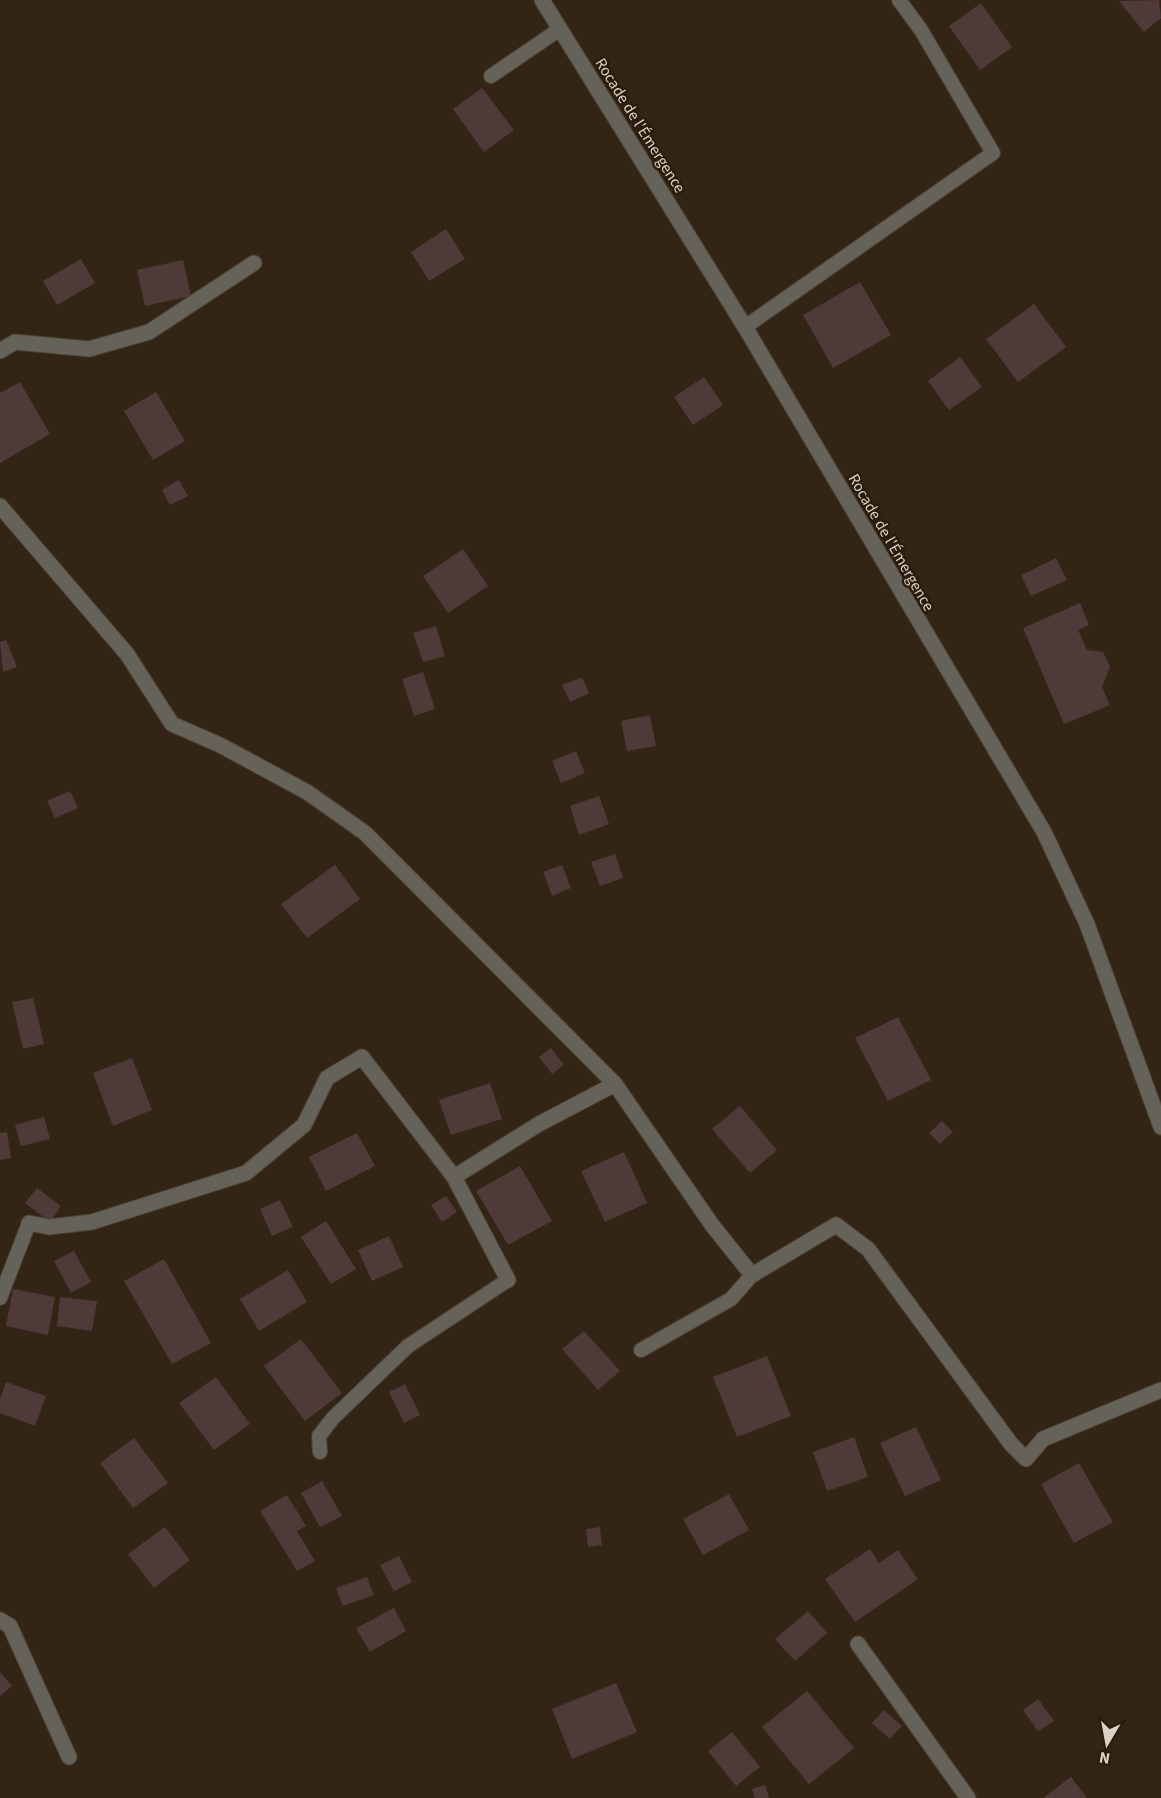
<svg xmlns="http://www.w3.org/2000/svg" width="1161" height="1798" font-family="'Source Sans 3',sans-serif">
<style>
.building{fill:#503939}
.lines{fill:none;stroke-linecap:round;stroke-linejoin:round}
.service-casing{stroke:#4e4132;stroke-width:16}
.minor-casing{stroke:#4e4132;stroke-width:17}
.tertiary-casing{stroke:#4e4132;stroke-width:17}
.service{stroke:#646259;stroke-width:14}
.minor{stroke:#646259;stroke-width:15}
.tertiary{stroke:#646259;stroke-width:15}
.labels{text-anchor:middle;stroke-width:5;stroke-linejoin:round;paint-order:stroke}
.street-label{font-size:16px;fill:#dad1c7;stroke:#291c0d}
</style>
<rect width="100%" height="100%" fill="#332516"/>
<g class="building">
<polygon points="1159,0 1161,18 1144,32 1119,1"/>
<polygon points="981,3 1012,47 980,70 949,26"/>
<polygon points="482,88 514,130 484,152 453,109"/>
<polygon points="446,229 465,259 429,281 411,252"/>
<polygon points="81,259 95,283 57,305 43,281"/>
<polygon points="183,260 191,296 145,306 137,270"/>
<polygon points="860,282 891,335 833,368 803,315"/>
<polygon points="1034,304 1066,347 1018,382 986,339"/>
<polygon points="960,357 982,387 949,410 928,381"/>
<polygon points="704,377 723,405 693,425 674,397"/>
<polygon points="20,382 50,434 0,463 0,393"/>
<polygon points="156,392 185,441 153,460 124,411"/>
<polygon points="179,480 188,496 170,505 162,490"/>
<polygon points="463,549 488,586 448,613 423,576"/>
<polygon points="1056,558 1067,580 1031,596 1021,575"/>
<polygon points="1080,603 1089,625 1078,630 1087,650 1103,652 1110,667 1102,687 1110,705 1064,724 1023,628"/>
<polygon points="436,626 445,656 423,662 413,633"/>
<polygon points="6,640 17,667 3,672 0,642"/>
<polygon points="423,672 435,709 414,716 402,679"/>
<polygon points="582,677 589,693 570,702 562,685"/>
<polygon points="650,715 656,746 627,751 621,721"/>
<polygon points="576,751 585,773 561,783 552,761"/>
<polygon points="70,791 78,808 55,818 47,801"/>
<polygon points="599,796 609,824 579,835 570,806"/>
<polygon points="615,854 623,878 600,886 591,862"/>
<polygon points="335,865 360,899 307,938 281,904"/>
<polygon points="562,865 571,888 552,896 543,872"/>
<polygon points="33,998 44,1044 23,1049 12,1002"/>
<polygon points="898,1017 931,1080 888,1101 855,1038"/>
<polygon points="551,1048 564,1065 552,1074 539,1057"/>
<polygon points="132,1058 152,1110 113,1126 93,1073"/>
<polygon points="490,1083 502,1119 451,1135 439,1100"/>
<polygon points="740,1106 777,1150 750,1173 712,1129"/>
<polygon points="44,1117 50,1139 21,1146 15,1125"/>
<polygon points="942,1121 953,1132 940,1144 929,1133"/>
<polygon points="7,1132 11,1158 0,1160 0,1133"/>
<polygon points="357,1133 375,1166 326,1191 309,1157"/>
<polygon points="624,1152 647,1203 605,1222 581,1171"/>
<polygon points="520,1166 552,1221 508,1245 476,1191"/>
<polygon points="37,1188 61,1206 50,1222 25,1203"/>
<polygon points="446,1196 457,1212 442,1222 431,1205"/>
<polygon points="280,1200 293,1227 272,1236 260,1209"/>
<polygon points="326,1221 356,1269 331,1284 301,1237"/>
<polygon points="389,1236 403,1267 372,1281 358,1250"/>
<polygon points="74,1251 91,1282 71,1293 54,1261"/>
<polygon points="164,1259 211,1343 172,1364 124,1281"/>
<polygon points="288,1270 307,1302 259,1331 240,1299"/>
<polygon points="13,1289 55,1297 48,1335 6,1326"/>
<polygon points="60,1297 97,1301 92,1331 57,1326"/>
<polygon points="584,1331 620,1371 598,1390 562,1349"/>
<polygon points="301,1339 342,1393 305,1421 264,1366"/>
<polygon points="767,1356 791,1416 737,1437 713,1377"/>
<polygon points="216,1377 250,1424 214,1450 179,1403"/>
<polygon points="6,1382 46,1396 35,1426 0,1413 0,1399"/>
<polygon points="405,1384 420,1415 404,1423 389,1392"/>
<polygon points="916,1427 941,1480 905,1496 880,1443"/>
<polygon points="854,1437 868,1477 827,1491 813,1452"/>
<polygon points="134,1438 168,1483 133,1508 100,1463"/>
<polygon points="1079,1463 1113,1522 1074,1543 1041,1484"/>
<polygon points="322,1481 342,1516 320,1527 301,1493"/>
<polygon points="729,1494 749,1530 703,1555 683,1519"/>
<polygon points="287,1495 306,1526 297,1531 315,1561 297,1571 260,1511"/>
<polygon points="165,1527 190,1560 154,1588 128,1554"/>
<polygon points="600,1527 602,1545 588,1547 586,1529"/>
<polygon points="870,1549 879,1563 898,1550 918,1579 855,1622 825,1579"/>
<polygon points="399,1556 412,1582 394,1591 380,1565"/>
<polygon points="367,1577 374,1595 343,1606 336,1588"/>
<polygon points="394,1608 406,1631 370,1652 356,1628"/>
<polygon points="808,1611 827,1633 795,1661 775,1639"/>
<polygon points="0,1672 12,1686 0,1696"/>
<polygon points="616,1683 637,1732 572,1759 552,1709"/>
<polygon points="807,1691 854,1748 809,1784 762,1727"/>
<polygon points="1038,1699 1054,1721 1038,1731 1023,1710"/>
<polygon points="884,1710 902,1726 890,1739 872,1723"/>
<polygon points="732,1732 760,1767 736,1786 708,1751"/>
<polygon points="1071,1777 1087,1798 1043,1798"/>
<polygon points="765,1785 769,1798 755,1798 752,1789"/>
</g>
<g class="lines">
<g class="service-casing">
<g id="service">
<polyline points="491,76 560,29"/>
<polyline points="745,327 993,153 921,30 899,0"/>
<polyline points="0,1298 29,1223"/>
<polyline points="641,1350 731,1299 752,1275"/>
<polyline points="320,1452 319,1436 333,1418 408,1346 508,1280"/>
</g>
</g>
<g class="minor-casing">
<g id="minor">
<polyline points="0,351 15,342 89,349 149,332 254,263"/>
<polyline points="0,506 127,654 172,724 220,745 307,792 365,833 615,1084 712,1225 752,1275 836,1225 868,1249 1011,1444 1026,1459 1043,1439 1161,1390"/>
<polyline points="454,1177 539,1124 615,1084"/>
<polyline points="29,1223 49,1227 92,1222 246,1173 304,1125 327,1078 362,1057 454,1177 508,1280"/>
<polyline points="0,1620 10,1626 69,1757"/>
<polyline points="858,1644 968,1798"/>
</g>
</g>
<g class="tertiary-casing">
<polyline id="tertiary" points="542,0 745,327 1044,832 1087,924 1161,1127"/>
</g>
<use href="#service" class="service"/>
<use href="#minor" class="minor"/>
<use href="#tertiary" class="tertiary"/>
</g>
<g class="labels">
<g class="street-label">
<text transform="translate(641 125) rotate(58)" y="6">Rocade de l'Émergence</text>
<text transform="translate(892 542) rotate(60)" y="6">Rocade de l'Émergence</text>
</g>
</g>
<g transform="translate(1107 1744) rotate(190)" stroke="#291c0d" stroke-width="4.5" paint-order="stroke">
<path d="M0-4.5L10 22L0 15L-10 22Z" fill="#dad1c7"/>
<text y="-9" font-size="16" font-weight="bold" text-anchor="middle" fill="#dad1c7">N</text>
</g>
</svg>
